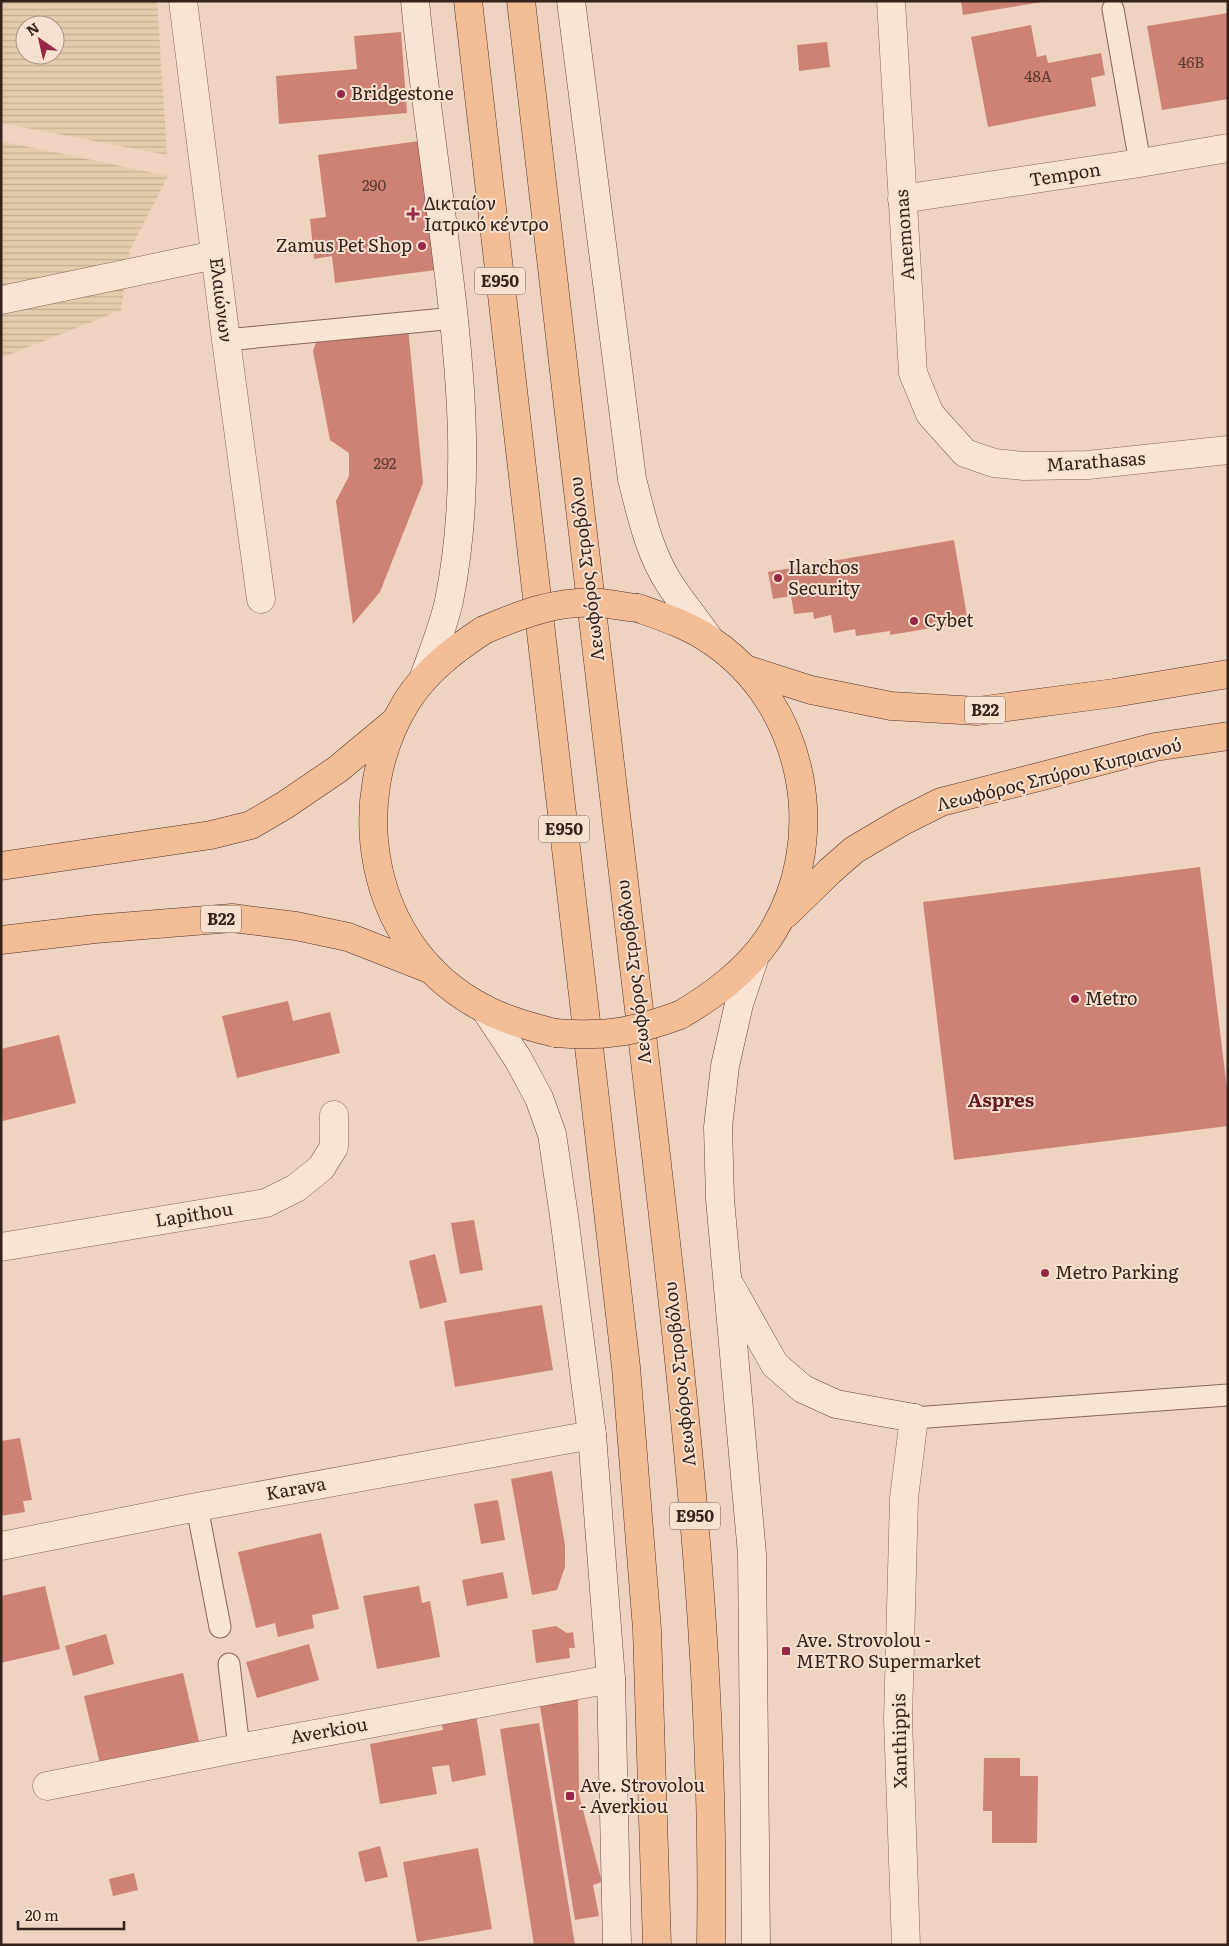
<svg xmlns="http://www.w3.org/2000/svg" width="1229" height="1946" font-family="Literata,serif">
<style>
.farmland{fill:url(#farmland-rules);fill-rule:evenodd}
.building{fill:#cd8275}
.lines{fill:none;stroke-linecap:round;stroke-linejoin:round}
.service-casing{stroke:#876458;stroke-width:23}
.minor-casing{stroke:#876458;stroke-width:29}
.secondary-casing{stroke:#69463b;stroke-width:29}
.primary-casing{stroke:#55342c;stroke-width:29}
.service{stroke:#f9e3d3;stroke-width:21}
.minor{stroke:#f9e3d3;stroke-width:28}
.secondary{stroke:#f9e3d3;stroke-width:28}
.primary{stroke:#f3bd96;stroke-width:28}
.primary-bridge-casing{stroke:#55342c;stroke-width:29;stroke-linecap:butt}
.primary-bridge{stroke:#f3bd96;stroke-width:28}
.poi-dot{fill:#972746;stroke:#f6e0cf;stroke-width:2}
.labels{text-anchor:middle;stroke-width:4;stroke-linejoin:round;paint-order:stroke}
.number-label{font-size:15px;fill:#5c3a32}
.shield{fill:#f6e0cf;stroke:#705b52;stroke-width:1}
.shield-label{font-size:16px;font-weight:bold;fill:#36221c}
.poi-label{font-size:18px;fill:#36221c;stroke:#f6e0cf;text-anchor:start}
.street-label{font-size:18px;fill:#36221c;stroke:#f6e0cf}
.neighbourhood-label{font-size:19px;font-weight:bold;fill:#641b1f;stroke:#f6e0cf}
</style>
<defs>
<pattern id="farmland-rules" width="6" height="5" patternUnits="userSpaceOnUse" patternTransform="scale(1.25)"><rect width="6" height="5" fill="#e4ccad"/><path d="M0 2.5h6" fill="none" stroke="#c4af94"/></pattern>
</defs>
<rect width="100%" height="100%" fill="#eed4c0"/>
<g class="farmland">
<path d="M1,1H157L167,155L1,123ZM25,25H55V55H25Z"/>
<polygon points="1,141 168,176 130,250 121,310 1,358"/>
</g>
<g class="building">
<polygon points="961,1 1042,1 1042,2 963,15"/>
<polygon points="1228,13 1228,99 1162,110 1147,26"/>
<polygon points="1031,25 1037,57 1046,55 1048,63 1101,53 1105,75 1091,78 1096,106 988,127 971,37"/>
<polygon points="401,32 407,113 279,124 276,76 357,69 354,36"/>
<polygon points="827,42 830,67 799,71 797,45"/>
<polygon points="419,141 436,270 335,283 332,256 314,259 310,219 326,217 318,155"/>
<polygon points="408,327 423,483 380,592 353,624 336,501 349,476 349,453 330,440 313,351 318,336"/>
<polygon points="954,540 968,622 890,635 890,631 856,636 855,629 834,633 831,615 814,619 813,612 794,614 791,596 773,599 768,572"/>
<polygon points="1200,867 1228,1097 1228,1126 954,1160 923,902"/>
<polygon points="288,1001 293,1021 330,1012 340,1053 237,1078 222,1016"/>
<polygon points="59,1035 76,1103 3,1121 1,1113 1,1049"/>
<polygon points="474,1220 483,1270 460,1274 451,1223"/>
<polygon points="435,1254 447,1302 420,1309 409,1261"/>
<polygon points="542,1305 553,1370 455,1387 444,1321"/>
<polygon points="20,1438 32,1500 23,1501 25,1512 1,1516 1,1441"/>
<polygon points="552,1471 565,1545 565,1567 557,1590 532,1595 511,1479"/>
<polygon points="498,1500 505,1540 481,1544 474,1504"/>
<polygon points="321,1533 339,1609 312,1615 314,1628 278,1637 275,1623 256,1628 238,1552"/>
<polygon points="503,1572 508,1598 467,1606 462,1580"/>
<polygon points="45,1586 60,1649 1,1663 1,1596"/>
<polygon points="419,1586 422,1603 430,1601 440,1657 377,1669 363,1596"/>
<polygon points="556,1626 567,1633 573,1632 575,1648 569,1648 570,1658 536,1663 532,1630"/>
<polygon points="106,1634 114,1664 73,1676 65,1646"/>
<polygon points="309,1644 319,1680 257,1698 246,1662"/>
<polygon points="183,1673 199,1741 100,1764 84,1696"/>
<polygon points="578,1695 579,1795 602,1882 593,1885 599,1916 575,1920 539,1700"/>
<polygon points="476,1715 486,1775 452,1782 449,1765 432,1767 437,1794 380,1804 370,1744 443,1730 441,1721"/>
<polygon points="539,1723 575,1945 534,1945 500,1729"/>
<polygon points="984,1758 1020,1758 1020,1776 1038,1776 1037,1843 992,1843 992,1811 983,1811"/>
<polygon points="380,1846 388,1877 365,1882 358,1852"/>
<polygon points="478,1848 492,1929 417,1942 403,1862"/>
<polygon points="134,1873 138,1890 113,1896 109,1879"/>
</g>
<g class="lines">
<g class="service-casing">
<g id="service">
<polyline points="1113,9 1140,163"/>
<polyline points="226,340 455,318"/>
<polyline points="914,1418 1228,1395"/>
<polyline points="197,1507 220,1627"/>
<polyline points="229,1664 239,1748"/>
</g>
</g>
<g class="minor-casing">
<g id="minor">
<polyline points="183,1 226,340 261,599"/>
<polyline points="891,1 913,373 930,414 965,453 994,463 1024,466 1088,465 1228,450"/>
<polyline points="902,199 1140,163 1228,148"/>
<polyline points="1,300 215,255"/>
<polyline points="1,1247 266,1203 296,1188 321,1168 334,1147 334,1115"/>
<polyline points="1,1546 197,1507 592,1435"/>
<polyline points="47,1786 239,1748 611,1679"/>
<polyline points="906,1945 898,1719 904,1498 914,1418"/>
</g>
</g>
<g class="secondary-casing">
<g id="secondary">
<path d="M415,1C423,85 436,168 446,252C461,368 472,486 449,601C443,628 432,654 423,680"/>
<path d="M571,1L632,479C641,514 649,552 669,583C682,603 697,621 710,640"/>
<polyline points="755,956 739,1004 725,1066 718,1127 720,1199 752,1554 756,1945"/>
<polyline points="485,1009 518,1059 539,1098 552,1134 564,1216 592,1435 611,1679 617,1945"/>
<polyline points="731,1287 775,1365 803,1389 836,1404 914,1418"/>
</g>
</g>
<g class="primary-casing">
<g id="primary">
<polyline points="468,1 626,1367 647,1629 657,1945"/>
<path d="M521,1C561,346 601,690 642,1035C677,1337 716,1640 711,1945"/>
<path d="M638,608C663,617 688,625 710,640C807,704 832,843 768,939C745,972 714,995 680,1015"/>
<path d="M484,630C455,649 426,671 407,701C345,801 369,942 474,1003C499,1018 527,1026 555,1033"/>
<polyline points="745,669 811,690 891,706 978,711 1114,693 1228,674"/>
<polyline points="1,866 211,835 251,825 285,805 338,769 392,724"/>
<polyline points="786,914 830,871 854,850 903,821 941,802 1155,747 1228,736"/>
<polyline points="1,940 95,929 232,918 296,926 348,937 432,970"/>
</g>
</g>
<use href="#service" class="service"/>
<use href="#minor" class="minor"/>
<use href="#secondary" class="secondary"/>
<use href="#primary" class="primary"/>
<g class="primary-bridge-casing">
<g id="primary-bridge">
<path d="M484,630C521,614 559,600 600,603C612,604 625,607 638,608"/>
<path d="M555,1033C606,1037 633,1032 680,1015"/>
</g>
</g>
<use href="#primary-bridge" class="primary-bridge"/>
</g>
<g class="poi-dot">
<circle cx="341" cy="94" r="5"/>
<path d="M410.5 206.5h5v5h5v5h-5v5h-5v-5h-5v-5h5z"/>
<circle cx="422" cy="246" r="5"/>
<circle cx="778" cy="578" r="5"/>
<circle cx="914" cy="621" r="5"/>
<circle cx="1075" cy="999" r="5"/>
<circle cx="1045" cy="1273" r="5"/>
<rect x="781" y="1646" width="10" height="10" rx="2.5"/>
<rect x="565" y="1791" width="10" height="10" rx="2.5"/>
</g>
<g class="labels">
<g class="number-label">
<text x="1191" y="68">46B</text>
<text x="1038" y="82">48A</text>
<text x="374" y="191">290</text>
<text x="385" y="469">292</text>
</g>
<g class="shield">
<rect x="475" y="267.5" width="50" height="27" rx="4"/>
<rect x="965" y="696.5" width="40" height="27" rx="4"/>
<rect x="539" y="815.5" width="50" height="27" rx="4"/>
<rect x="201" y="905.5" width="40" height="27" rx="4"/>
<rect x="670" y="1502.5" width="50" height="27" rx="4"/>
</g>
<g class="shield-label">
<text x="500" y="287">E950</text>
<text x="985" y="716">B22</text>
<text x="564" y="835">E950</text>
<text x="221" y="925">B22</text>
<text x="695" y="1522">E950</text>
</g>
<g class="poi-label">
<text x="351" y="100">Bridgestone</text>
<text x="424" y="210">Δικταίον<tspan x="424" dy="21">Ιατρικό κέντρο</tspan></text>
<text x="412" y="252" text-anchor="end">Zamus Pet Shop</text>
<text x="788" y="574">Ilarchos<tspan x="788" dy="21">Security</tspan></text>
<text x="924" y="627">Cybet</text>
<text x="1085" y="1005">Metro</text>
<text x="1055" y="1279">Metro Parking</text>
<text x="796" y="1647">Ave. Strovolou -<tspan x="796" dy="21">METRO Supermarket</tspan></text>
<text x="580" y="1792">Ave. Strovolou<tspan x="580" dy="21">- Averkiou</tspan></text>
</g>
<g class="street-label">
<text transform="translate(1065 175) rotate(-9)" y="6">Tempon</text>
<text transform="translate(905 235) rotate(-94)" y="6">Anemonas</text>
<text transform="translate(221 300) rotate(83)" y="6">Ελαιώνων</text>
<text transform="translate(1096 462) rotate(-4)" y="6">Marathasas</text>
<text transform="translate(587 569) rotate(-97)" y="6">Λεωφόρος Στροβόλου</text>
<text transform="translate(1059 775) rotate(-14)" y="6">Λεωφόρος Σπύρου Κυπριανού</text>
<text transform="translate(634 972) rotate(-97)" y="6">Λεωφόρος Στροβόλου</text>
<text transform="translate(194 1215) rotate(-9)" y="6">Lapithou</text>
<text transform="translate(680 1374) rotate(-96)" y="6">Λεωφόρος Στροβόλου</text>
<text transform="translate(296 1489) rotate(-10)" y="6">Karava</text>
<text transform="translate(329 1731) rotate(-10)" y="6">Averkiou</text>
<text transform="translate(900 1741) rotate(-91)" y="6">Xanthippis</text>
</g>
<g class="neighbourhood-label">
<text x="1001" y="1107">Aspres</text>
</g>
</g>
<rect width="1229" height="1946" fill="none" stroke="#36221c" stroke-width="5"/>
<g transform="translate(40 40) rotate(326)"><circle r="24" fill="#f6e0cf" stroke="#a99487"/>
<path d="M0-4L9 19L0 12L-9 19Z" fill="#972746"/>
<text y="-8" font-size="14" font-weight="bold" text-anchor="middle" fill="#36221c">N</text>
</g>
<path d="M18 1921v8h106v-8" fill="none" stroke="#36221c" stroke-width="2.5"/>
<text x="25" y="1921" font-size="15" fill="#36221c" stroke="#f6e0cf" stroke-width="4" paint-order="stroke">20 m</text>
</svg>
